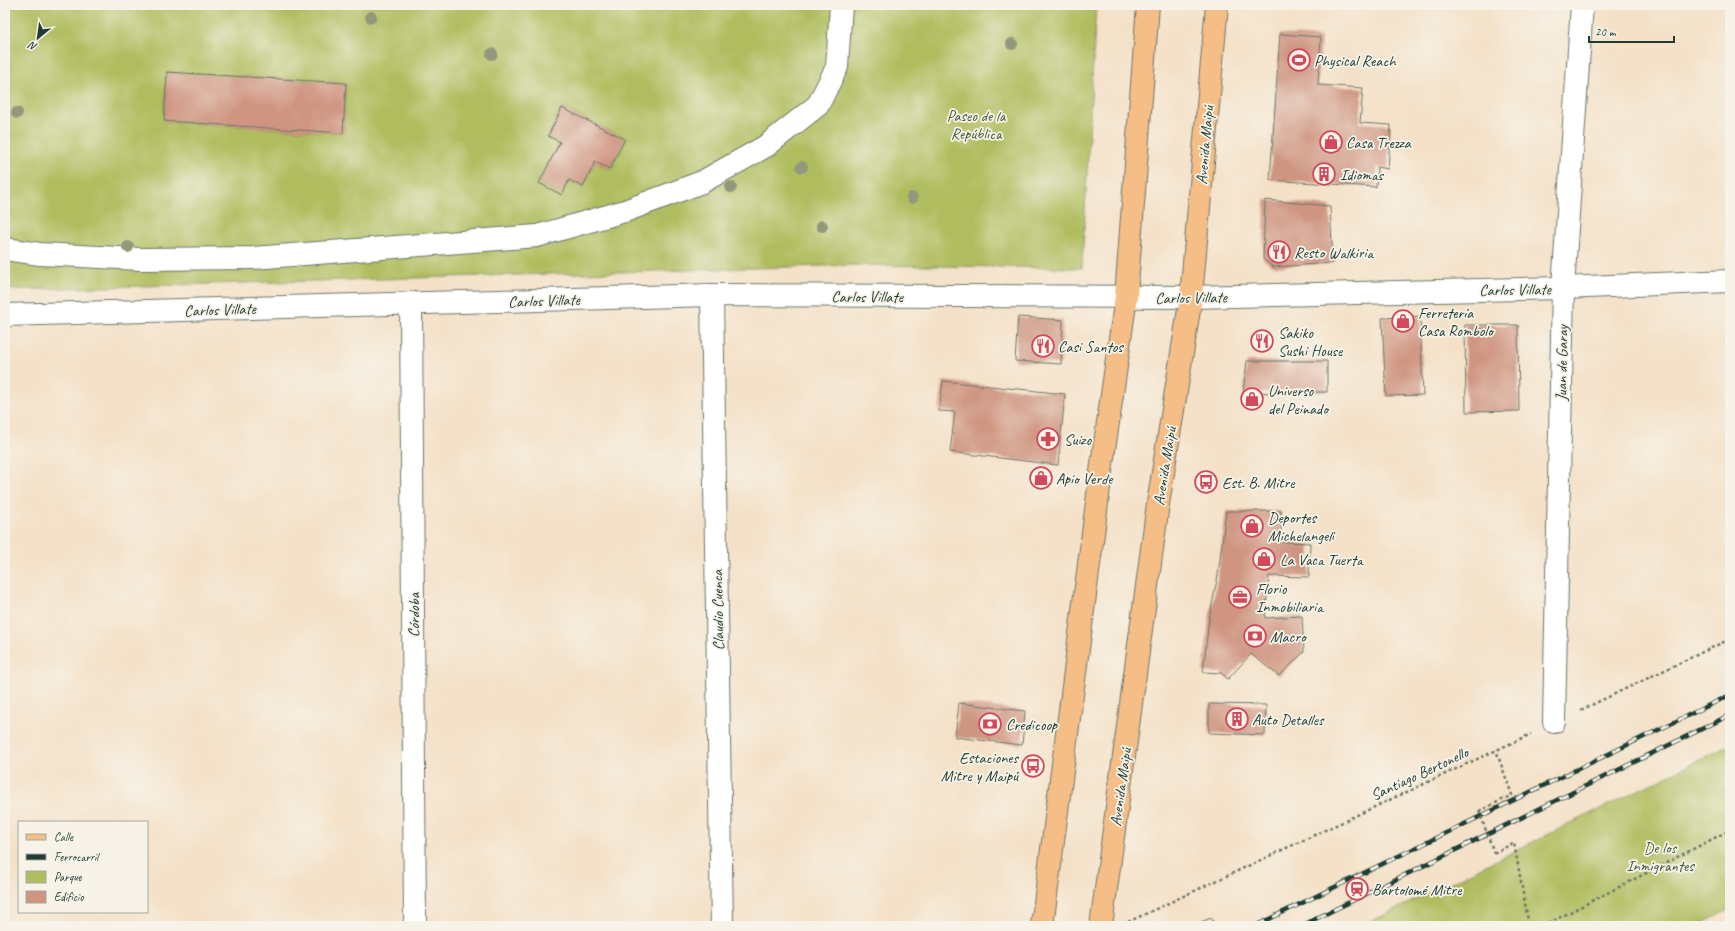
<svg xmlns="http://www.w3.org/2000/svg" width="1735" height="931" font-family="Caveat,sans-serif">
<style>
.green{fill:#b0bd5f;stroke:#687d4a;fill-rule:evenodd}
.building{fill:#cf9581}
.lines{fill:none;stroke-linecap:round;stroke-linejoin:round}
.minor-casing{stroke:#6a7668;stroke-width:24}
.major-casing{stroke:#6a7668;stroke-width:24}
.path{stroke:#6a7668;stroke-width:2.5;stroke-dasharray:3 3;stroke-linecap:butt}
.minor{stroke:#fff;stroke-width:22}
.major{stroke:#f6be87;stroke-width:22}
.rail-casing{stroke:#1f3d34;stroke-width:4.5}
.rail{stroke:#f7f3e8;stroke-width:3;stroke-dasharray:9;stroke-linecap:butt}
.path-bridge{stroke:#6a7668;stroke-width:2.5;stroke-dasharray:3 3;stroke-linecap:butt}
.tree{fill:#93987d}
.labels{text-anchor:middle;stroke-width:3.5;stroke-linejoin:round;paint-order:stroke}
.poi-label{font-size:16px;fill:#1f3d34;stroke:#f7f3e8;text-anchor:start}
.park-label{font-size:16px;fill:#435d3f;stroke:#f7f3e8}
.street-label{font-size:16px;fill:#1f3d34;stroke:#f7f3e8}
</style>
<rect width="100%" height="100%" fill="#f7f3e8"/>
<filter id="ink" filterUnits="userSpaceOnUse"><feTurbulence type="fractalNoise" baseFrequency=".025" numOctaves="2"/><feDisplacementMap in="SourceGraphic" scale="8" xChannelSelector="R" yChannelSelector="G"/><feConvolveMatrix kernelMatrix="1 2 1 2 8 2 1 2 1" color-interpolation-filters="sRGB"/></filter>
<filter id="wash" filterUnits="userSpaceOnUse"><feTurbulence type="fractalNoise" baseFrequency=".012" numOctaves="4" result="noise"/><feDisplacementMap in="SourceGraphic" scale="16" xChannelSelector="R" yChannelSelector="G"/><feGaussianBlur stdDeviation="0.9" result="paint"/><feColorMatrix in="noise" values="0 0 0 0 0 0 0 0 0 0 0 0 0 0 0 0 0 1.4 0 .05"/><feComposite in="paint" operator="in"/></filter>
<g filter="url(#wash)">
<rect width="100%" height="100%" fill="#f4e1c8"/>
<g class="green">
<path d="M5,5H1096L1082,268L858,265L5,290ZM167,72L346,83L343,133L164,121ZM562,108L625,139L610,169L595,162L583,187L569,180L562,195L539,183L560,142L548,136Z"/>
<polygon points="1730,745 1730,909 1697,926 1362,926"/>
</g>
<g id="blocks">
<g class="building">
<polygon points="1280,34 1321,37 1318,85 1363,88 1360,123 1391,125 1388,169 1377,167 1376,187 1270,180"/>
<polygon points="167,72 346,83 343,133 164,121"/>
<polygon points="562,108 625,139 610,169 595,162 583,187 569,180 562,195 539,183 560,142 548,136"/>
<polygon points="1265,200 1330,206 1333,263 1273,267 1263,259"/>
<polygon points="1420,316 1423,395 1386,396 1382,318"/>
<polygon points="1018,317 1063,320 1061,364 1015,361"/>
<polygon points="1465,325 1518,325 1519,411 1466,412"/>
<polygon points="1247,361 1327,361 1327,392 1243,393"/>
<polygon points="943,381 1065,394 1058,465 950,452 955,412 939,411"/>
<polygon points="1226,511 1281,511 1281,542 1310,543 1309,577 1269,576 1265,618 1302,616 1304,652 1279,676 1251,654 1228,679 1221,673 1203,672 1209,619 1218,575"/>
<polygon points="959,703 1025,711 1022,745 955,737"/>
<polygon points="1209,704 1266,705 1265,735 1209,733"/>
<polygon points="1211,918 1216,926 1190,926"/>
</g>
</g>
</g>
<g filter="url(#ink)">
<use href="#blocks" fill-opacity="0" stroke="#6a7668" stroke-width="1"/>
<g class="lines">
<g class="minor-casing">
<g id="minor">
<polyline points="5,249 40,254 140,259 253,258 537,236 625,211 702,182 766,146 818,105 837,67 841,5"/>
<polyline points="712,295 722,926"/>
<polyline points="411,303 415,926"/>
<polyline points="5,315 712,295 1191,297 1563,288 1730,281"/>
<polyline points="1554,722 1563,288 1582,5"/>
</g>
</g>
<g class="major-casing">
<g id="major">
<polyline points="1042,926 1102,464 1126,297 1148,5"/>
<polyline points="1101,926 1158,504 1191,297 1217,5"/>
</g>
</g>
<g class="path">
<polyline points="1581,710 1730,639"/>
<polyline points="1479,811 1512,795 1496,750"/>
<polyline points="1494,853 1514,843 1529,926"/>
<polyline points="1128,922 1531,734"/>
<polyline points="1543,926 1730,830"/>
</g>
<use href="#minor" class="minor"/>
<use href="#major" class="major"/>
<g class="rail-casing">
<g id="rail">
<polyline points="1257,925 1730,695"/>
<polyline points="1301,926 1730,715"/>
</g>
</g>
<use href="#rail" class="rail"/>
<polyline class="path-bridge" points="1479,811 1494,853"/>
</g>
<g class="tree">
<circle cx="371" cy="17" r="6"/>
<circle cx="1012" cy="44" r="6"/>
<circle cx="492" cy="54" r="6"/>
<circle cx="17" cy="113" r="6"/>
<circle cx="802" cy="167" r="6"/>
<circle cx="731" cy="187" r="6"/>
<circle cx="912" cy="198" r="6"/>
<circle cx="822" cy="226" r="6"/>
<circle cx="128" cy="247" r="6"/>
</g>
</g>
<defs>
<g id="stadium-ring" transform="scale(1.15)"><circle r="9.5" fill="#f7f3e8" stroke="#d1495b" stroke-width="1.5"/><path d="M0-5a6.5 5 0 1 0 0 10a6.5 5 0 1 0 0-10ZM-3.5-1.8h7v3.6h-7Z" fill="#d1495b"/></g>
<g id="shop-ring" transform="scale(1.15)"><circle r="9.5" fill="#f7f3e8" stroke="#d1495b" stroke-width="1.5"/><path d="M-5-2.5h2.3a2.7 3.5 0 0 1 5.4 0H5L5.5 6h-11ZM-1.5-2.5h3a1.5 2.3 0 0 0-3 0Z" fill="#d1495b"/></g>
<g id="building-ring" transform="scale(1.15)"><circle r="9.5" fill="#f7f3e8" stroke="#d1495b" stroke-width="1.5"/><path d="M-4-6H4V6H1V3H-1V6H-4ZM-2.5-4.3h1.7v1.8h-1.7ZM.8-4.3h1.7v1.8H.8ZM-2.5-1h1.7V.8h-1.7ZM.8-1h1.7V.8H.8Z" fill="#d1495b"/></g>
<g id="restaurant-ring" transform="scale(1.15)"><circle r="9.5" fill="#f7f3e8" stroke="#d1495b" stroke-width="1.5"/><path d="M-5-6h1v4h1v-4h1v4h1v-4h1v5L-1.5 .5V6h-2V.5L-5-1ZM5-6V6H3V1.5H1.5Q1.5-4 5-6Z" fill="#d1495b"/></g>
<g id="pharmacy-ring" transform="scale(1.15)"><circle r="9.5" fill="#f7f3e8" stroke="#d1495b" stroke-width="1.5"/><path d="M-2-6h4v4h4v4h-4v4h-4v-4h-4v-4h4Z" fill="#d1495b"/></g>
<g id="bus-ring" transform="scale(1.15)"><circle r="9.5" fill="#f7f3e8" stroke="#d1495b" stroke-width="1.5"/><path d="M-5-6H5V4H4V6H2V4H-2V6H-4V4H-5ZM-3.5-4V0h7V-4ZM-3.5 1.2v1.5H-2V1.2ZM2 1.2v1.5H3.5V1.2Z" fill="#d1495b"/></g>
<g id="office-ring" transform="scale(1.15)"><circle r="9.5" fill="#f7f3e8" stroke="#d1495b" stroke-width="1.5"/><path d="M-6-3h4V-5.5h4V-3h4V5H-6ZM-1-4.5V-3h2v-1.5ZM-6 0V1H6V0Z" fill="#d1495b"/></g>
<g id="bank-ring" transform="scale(1.15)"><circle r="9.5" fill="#f7f3e8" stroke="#d1495b" stroke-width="1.5"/><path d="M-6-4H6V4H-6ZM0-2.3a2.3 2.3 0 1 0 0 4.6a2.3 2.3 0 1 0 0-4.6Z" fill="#d1495b"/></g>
<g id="station-ring" transform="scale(1.15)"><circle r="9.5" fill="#f7f3e8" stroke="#d1495b" stroke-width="1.5"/><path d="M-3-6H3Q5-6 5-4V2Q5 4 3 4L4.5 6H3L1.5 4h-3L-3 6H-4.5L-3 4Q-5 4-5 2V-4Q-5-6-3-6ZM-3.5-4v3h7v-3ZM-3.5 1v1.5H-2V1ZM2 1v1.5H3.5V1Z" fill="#d1495b"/></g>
</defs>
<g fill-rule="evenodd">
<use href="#stadium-ring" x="1299" y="60"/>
<use href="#shop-ring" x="1331" y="142"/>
<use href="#building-ring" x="1324" y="174"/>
<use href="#restaurant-ring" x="1279" y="252"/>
<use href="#shop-ring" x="1403" y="321"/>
<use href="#restaurant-ring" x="1262" y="341"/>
<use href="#restaurant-ring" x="1043" y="346"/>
<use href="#shop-ring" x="1252" y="399"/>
<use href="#pharmacy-ring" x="1048" y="439"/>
<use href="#shop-ring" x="1041" y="478"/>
<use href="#bus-ring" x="1206" y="482"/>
<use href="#shop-ring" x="1252" y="526"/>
<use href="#shop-ring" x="1264" y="559"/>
<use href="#office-ring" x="1240" y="597"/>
<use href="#bank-ring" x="1255" y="636"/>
<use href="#building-ring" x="1237" y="719"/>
<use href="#bank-ring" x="990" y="724"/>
<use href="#bus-ring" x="1033" y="766"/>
<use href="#station-ring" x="1357" y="889"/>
</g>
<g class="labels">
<g class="poi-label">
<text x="1314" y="66">Physical Reach</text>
<text x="1346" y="148">Casa Trezza</text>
<text x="1340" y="180">Idiomas</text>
<text x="1294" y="258">Resto Walkiria</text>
<text x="1418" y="318">Ferretería<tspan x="1418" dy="18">Casa Rombolo</tspan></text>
<text x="1278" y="338">Sakiko<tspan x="1278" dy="18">Sushi House</tspan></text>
<text x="1058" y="352">Casi Santos</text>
<text x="1268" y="396">Universo<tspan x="1268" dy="18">del Peinado</tspan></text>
<text x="1064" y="445">Suizo</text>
<text x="1056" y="484">Apio Verde</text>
<text x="1222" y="488">Est. B. Mitre</text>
<text x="1268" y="523">Deportes<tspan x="1268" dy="18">Michelangeli</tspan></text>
<text x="1280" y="565">La Vaca Tuerta</text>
<text x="1256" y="594">Florio<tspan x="1256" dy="18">Inmobiliaria</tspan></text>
<text x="1270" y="642">Macro</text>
<text x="1252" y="725">Auto Detalles</text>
<text x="1006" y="730">Credicoop</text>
<text x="1018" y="763" text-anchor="end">Estaciones<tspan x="1018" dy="18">Mitre y Maipú</tspan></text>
<text x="1372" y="895">Bartolomé Mitre</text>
</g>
<g class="park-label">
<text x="976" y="121">Paseo de la<tspan x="976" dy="18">República</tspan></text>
<text x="1660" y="853">De los<tspan x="1660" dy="18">Inmigrantes</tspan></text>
</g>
<g class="street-label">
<text transform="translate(1204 145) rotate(-85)" y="6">Avenida Maipú</text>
<text transform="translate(1515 289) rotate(-1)" y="6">Carlos Villate</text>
<text x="867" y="302">Carlos Villate</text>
<text transform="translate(1191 297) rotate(-1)" y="6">Carlos Villate</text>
<text transform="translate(544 300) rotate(-2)" y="6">Carlos Villate</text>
<text transform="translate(220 309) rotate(-2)" y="6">Carlos Villate</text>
<text transform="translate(1561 363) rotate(-89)" y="6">Juan de Garay</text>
<text transform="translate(1164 466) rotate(-81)" y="6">Avenida Maipú</text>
<text transform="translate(717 610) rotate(-91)" y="6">Claudio Cuenca</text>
<text transform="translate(413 615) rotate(-90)" y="6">Córdoba</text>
<text transform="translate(1419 773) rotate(-25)" y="6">Santiago Bertonello</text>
<text transform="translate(1120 787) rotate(-82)" y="6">Avenida Maipú</text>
</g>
</g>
<rect width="1735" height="931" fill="none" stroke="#f7f3e8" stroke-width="20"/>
<rect x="18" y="821" width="130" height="92" fill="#f7f3e8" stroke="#a1aaa0"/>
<rect x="26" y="834" width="20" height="6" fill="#f6be87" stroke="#a1aaa0"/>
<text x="54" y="841" font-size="12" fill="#1f3d34">Calle</text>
<rect x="26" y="854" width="20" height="6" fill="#1f3d34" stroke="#a1aaa0"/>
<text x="54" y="861" font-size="12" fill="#1f3d34">Ferrocarril</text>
<rect x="26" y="871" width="20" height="12" fill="#b0bd5f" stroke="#a1aaa0"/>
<text x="54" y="881" font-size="12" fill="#1f3d34">Parque</text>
<rect x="26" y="891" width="20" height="12" fill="#cf9581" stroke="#a1aaa0"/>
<text x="54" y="901" font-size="12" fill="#1f3d34">Edificio</text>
<g transform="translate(38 38) rotate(209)" stroke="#f7f3e8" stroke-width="3" paint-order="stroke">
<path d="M0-3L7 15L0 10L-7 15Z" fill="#1f3d34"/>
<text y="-6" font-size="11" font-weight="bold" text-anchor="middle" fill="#1f3d34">N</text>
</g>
<path d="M1589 36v6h85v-6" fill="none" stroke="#1f3d34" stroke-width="2"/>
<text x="1595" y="36" font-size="12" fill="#1f3d34" stroke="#f7f3e8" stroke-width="3" paint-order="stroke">20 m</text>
</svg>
